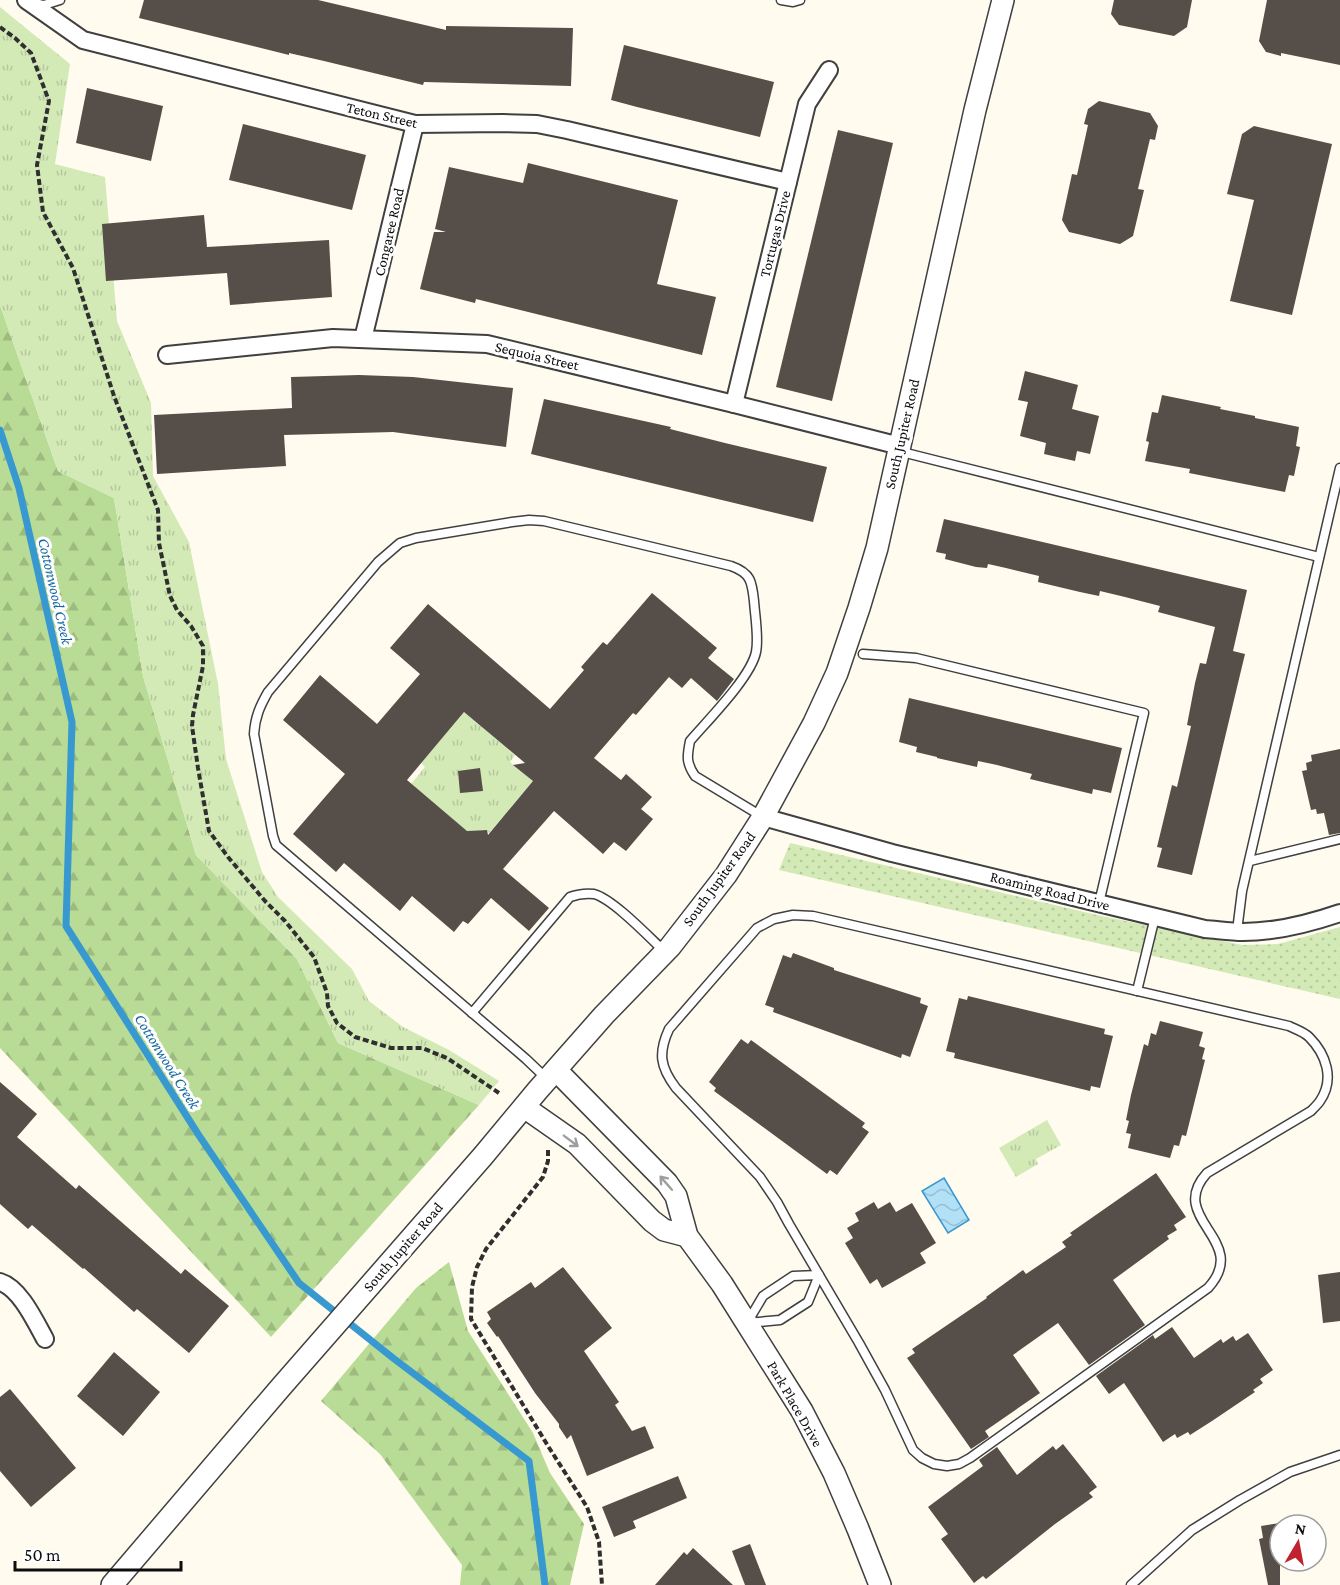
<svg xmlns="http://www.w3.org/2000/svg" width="1340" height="1585" font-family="'Crimson Pro',serif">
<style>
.grass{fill:url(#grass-dots)}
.forest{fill:url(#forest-firs)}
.park{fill:url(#park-tufts)}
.water{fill:url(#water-waves);stroke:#3799d0;stroke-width:1.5}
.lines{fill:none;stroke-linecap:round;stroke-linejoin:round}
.stream{stroke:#3799d0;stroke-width:7}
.building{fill:#564e49;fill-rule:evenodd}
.service-casing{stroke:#404040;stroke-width:11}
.minor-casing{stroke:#404040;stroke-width:20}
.tertiary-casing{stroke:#404040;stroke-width:24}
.path{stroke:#2f2f2f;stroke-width:4;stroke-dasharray:6 3;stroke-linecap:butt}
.service{stroke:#fff;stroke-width:8}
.minor{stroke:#fff;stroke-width:16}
.tertiary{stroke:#fff;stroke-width:21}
.oneway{stroke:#9e9e9e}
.labels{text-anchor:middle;stroke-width:6;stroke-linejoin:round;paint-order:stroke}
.street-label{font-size:15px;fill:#0d0d0d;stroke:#fff}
.water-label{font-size:16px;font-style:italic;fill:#1469a2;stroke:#fff}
</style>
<defs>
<pattern id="grass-dots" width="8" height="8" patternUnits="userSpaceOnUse" patternTransform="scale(1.5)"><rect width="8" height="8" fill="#d3eab7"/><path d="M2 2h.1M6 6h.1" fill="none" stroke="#b4c89c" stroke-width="1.8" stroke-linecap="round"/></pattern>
<pattern id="forest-firs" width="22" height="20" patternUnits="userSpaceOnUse" patternTransform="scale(1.5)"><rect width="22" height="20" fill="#b8db95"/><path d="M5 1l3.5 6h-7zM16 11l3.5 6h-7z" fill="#9dbb7f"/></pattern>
<pattern id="park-tufts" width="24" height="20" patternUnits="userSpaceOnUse" patternTransform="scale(1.5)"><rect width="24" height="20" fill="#d3eab7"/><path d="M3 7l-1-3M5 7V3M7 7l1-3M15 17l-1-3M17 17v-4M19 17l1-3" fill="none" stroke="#b4c89c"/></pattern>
<pattern id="water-waves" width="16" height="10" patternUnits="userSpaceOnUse" patternTransform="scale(1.5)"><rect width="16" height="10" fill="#b1e0f7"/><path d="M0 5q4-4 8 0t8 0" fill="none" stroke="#97bfd3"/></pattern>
</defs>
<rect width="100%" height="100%" fill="#fffbee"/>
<polygon class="grass" points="790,843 1097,915 1242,945 1278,944 1340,927 1340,999 779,870"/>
<g class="forest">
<polygon points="0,305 58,471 114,498 143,676 196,855 297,959 338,1043 479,1105 271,1337 0,1048"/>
<polygon points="449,1262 468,1331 533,1433 550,1473 584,1524 570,1585 460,1585 462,1565 380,1454 321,1401 416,1288"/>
</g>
<g class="park">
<polygon points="0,7 70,64 55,164 105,177 117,321 151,403 153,476 189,542 218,684 226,759 262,872 278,897 352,969 369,1001 403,1027 449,1050 499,1081 479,1105 338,1043 297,959 196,855 143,676 114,498 58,471 0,305"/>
<polygon points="464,712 515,755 510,762 533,781 489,833 485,830 467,831 411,784 425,767 421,763"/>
<polygon points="1047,1120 1061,1145 1036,1159 1038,1164 1016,1177 999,1148"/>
</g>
<polygon class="water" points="944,1178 969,1220 948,1233 922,1191"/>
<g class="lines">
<polyline class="stream" points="0,430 19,488 72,722 66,926 198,1134 299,1283 393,1358 529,1461 545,1585"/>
</g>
<g class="building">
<polygon points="144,0 318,0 446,30 446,26 573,28 571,86 424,82 423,85 324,61 289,53 289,55 139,18"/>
<polygon points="1114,0 1192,0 1187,27 1174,36 1119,25 1111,14"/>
<polygon points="1267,0 1340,0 1340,65 1281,53 1281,56 1266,52 1259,41"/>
<polygon points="624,45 774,82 760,137 637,107 611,100"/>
<polygon points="87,88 163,106 151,161 76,143"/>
<polygon points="1099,101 1150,113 1158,126 1155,140 1150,139 1138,189 1144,190 1133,236 1120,244 1069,232 1062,220 1072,174 1077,175 1088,125 1084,124 1088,109"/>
<polygon points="243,124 366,155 352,210 229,180"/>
<polygon points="1254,126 1332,144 1292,315 1230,301 1254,200 1227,194 1242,134"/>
<polygon points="838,130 893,143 832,401 776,387"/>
<polygon points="528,163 678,200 657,284 716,297 702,355 476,299 475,303 420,289 434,232 446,232 435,229 449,167 523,183"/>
<polygon points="204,215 207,247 329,240 332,297 230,305 227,273 106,281 102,224"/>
<polygon points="1025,371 1078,385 1072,409 1099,416 1090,454 1077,451 1075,461 1044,454 1046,443 1020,436 1028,402 1018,400"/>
<polygon points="359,375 413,377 513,388 506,447 393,432 284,435 286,466 157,474 154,415 292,408 291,377"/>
<polygon points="1162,395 1221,407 1220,409 1255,416 1255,418 1299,427 1296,446 1300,447 1294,476 1289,475 1285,492 1189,473 1190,469 1145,461 1149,442 1146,441 1152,412 1158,413"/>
<polygon points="544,399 671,427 670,429 725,443 827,467 813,522 531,454"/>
<polygon points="944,519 1247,590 1233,651 1245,654 1192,875 1157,867 1162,848 1157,847 1172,785 1177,787 1187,744 1191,726 1187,725 1195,683 1200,663 1206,664 1215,627 1158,612 1160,606 1125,597 1100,591 1099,596 1080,592 1038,582 1039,576 1006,568 988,564 987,568 976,567 945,559 946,554 936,552"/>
<path d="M652,593L717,648L708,658L734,679L717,701L691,678L682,688L669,677L636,715L633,713L594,758L621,780L626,774L652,797L641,809L653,819L626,851L614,842L603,854L554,811L503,869L549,908L529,931L491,898L468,924L463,921L454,932L412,896L400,911L344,863L336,872L293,834L345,774L283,720L320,675L377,724L420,674L390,648L428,604L550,709L584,670L581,667L603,642L607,645ZM464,712L525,763L513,765L533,781L488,835L487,830L467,831L407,780Z"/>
<polygon points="909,698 1122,748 1111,793 1093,789 1092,794 1030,779 1032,774 997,765 978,761 977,767 937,758 937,757 916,752 917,747 899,742"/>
<polygon points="1340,749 1340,833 1329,835 1324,813 1317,814 1316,809 1311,810 1302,771 1307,770 1306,763 1312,761 1311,755"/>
<polygon points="480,768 483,791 460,793 458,771"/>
<polygon points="793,953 834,968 834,970 921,998 920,1003 928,1006 910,1057 902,1054 901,1058 773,1012 774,1008 765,1005 783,955 791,958"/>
<polygon points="968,996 1105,1029 1104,1034 1113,1036 1100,1088 1091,1086 1090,1091 954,1058 955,1053 946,1051 959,998 967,1000"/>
<polygon points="1160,1021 1203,1032 1199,1046 1205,1048 1202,1059 1205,1060 1186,1136 1182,1135 1179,1146 1174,1145 1170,1158 1128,1148 1131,1134 1126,1133 1129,1121 1126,1120 1131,1095 1144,1044 1148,1046 1151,1033 1156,1035"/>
<polygon points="741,1039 748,1044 751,1040 865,1123 862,1127 869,1132 837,1175 830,1170 827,1174 714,1091 716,1088 709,1082"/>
<polygon points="0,1082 37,1114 17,1137 76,1189 79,1185 181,1274 185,1269 229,1306 189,1353 137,1309 134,1312 84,1268 83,1269 32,1225 28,1229 0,1204"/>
<polygon points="1156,1173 1186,1217 1174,1225 1177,1230 1167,1236 1169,1239 1113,1280 1145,1325 1089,1365 1058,1323 1013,1355 1040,1393 985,1431 989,1437 971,1449 907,1358 915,1353 912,1349 987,1298 986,1297 1023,1270 1026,1274 1066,1247 1062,1242 1072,1235 1070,1233"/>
<polygon points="874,1202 878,1209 890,1202 896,1212 912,1203 936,1243 920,1253 926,1263 882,1288 877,1279 870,1284 845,1243 853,1238 847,1228 859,1221 855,1213"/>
<polygon points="563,1267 612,1328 584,1351 619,1402 615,1405 632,1431 645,1426 654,1448 587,1476 571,1435 567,1439 559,1427 559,1424 535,1393 498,1336 497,1337 487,1323 491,1319 487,1312 531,1282 535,1288"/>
<polygon points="1340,1272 1340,1321 1323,1323 1318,1275"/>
<polygon points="1172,1327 1194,1358 1221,1339 1223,1343 1233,1336 1236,1341 1248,1333 1273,1370 1260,1379 1263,1383 1253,1390 1255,1392 1212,1421 1190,1435 1188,1432 1177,1438 1175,1434 1163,1442 1124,1383 1109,1394 1096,1376 1153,1335 1155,1339"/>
<polygon points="114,1352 160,1392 123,1436 77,1396"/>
<polygon points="10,1389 76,1468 31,1507 0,1471 0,1397"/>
<polygon points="1063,1444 1097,1487 1089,1493 1093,1497 1055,1524 986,1579 983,1576 974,1583 941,1539 948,1534 928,1507 983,1466 979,1460 997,1447 1017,1475 1053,1446 1056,1450"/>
<polygon points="678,1476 687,1498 633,1521 636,1528 614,1537 602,1507"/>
<polygon points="1280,1523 1280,1585 1268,1585 1259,1539 1263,1538 1261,1526"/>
<polygon points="750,1544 766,1585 745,1585 732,1551"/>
<polygon points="693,1548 733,1585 655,1585 684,1552 687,1555"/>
</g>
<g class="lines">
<g class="service-casing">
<g id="service">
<polyline points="781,0 793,2 800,0"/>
<polyline points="37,4 44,5 60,0"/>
<polyline points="898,451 1319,557"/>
<polyline points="863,654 916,658 1144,713 1099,903"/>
<polyline points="1250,861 1340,839"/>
<path d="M793,915L813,916L1289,1026C1295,1029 1304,1032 1309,1037C1326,1054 1335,1079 1320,1101C1318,1104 1314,1108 1311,1111L1207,1173C1165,1219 1252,1240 1208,1288L970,1458L959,1464L947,1466L934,1464L922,1458L913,1450L885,1390L859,1343L789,1224L777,1202L760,1177L676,1088C660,1067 658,1053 669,1029L757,928L774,919Z"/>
<polyline points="1237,931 1242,891 1340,468"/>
<polyline points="1137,991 1155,917"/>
<path d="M472,1013L570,897C578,894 585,893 594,894C613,899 649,937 665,952"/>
<path d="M547,1079L526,1059L276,845L273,836L254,734C255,717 260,706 268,692L378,562L400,543L416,538L512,522L529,520L544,521L731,566C751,573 752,582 754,601C755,616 759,638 756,652C751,677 708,720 690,741C687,756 686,763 695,776L763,817"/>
<polygon points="819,1275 808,1302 780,1320 747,1323 763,1296 793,1276"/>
<polyline points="1131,1585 1192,1530 1240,1500 1290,1472 1340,1455"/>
</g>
</g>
<g class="minor-casing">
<g id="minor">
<polyline points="26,0 83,40 415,124 503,123 537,124 567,130 788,182"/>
<polyline points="363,339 415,124"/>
<polyline points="167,355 333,338 487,344 734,404 900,446"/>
<polyline points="734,404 807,104 829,70"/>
<path d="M763,817L892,853L1205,929C1218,930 1231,932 1243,932C1276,932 1308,924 1340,913"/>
<path d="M0,1282C20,1288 35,1321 45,1339"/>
</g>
</g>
<g class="tertiary-casing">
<g id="tertiary">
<polyline points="556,1070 667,1183 676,1196 687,1236 722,1284 802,1411 834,1473 858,1529 880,1585"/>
<polyline points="524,1107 577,1144 652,1221 664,1230 687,1236"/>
<polyline points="112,1585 281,1387 483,1156 537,1091 604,1015 670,947 726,875 763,817 814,723 837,673 859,608 877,548 975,110 1003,0"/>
</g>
</g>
<g class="path">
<polyline points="0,27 15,38 31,53 49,101 37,165 43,212 73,268 114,396 158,510 159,543 170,596 177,610 191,626 203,646 203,666 193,715 192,726 198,768 209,831 228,857 265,901 285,921 314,957 327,993 328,1006 337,1023 355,1037 391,1048 422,1048 447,1058 499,1093"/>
<polyline points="548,1150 548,1161 543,1177 486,1249 477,1267 472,1287 471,1319 548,1446 587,1507 599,1542 602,1585"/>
</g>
<use href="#service" class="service"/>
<use href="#minor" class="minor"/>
<use href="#tertiary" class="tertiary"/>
</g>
<defs><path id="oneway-shaft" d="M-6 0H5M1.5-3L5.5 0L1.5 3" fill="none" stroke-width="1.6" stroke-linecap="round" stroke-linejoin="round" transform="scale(1.5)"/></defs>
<g class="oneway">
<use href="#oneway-shaft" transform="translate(571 1141) rotate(37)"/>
<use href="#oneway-shaft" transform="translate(666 1183) rotate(-131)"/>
</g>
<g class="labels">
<g class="street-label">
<text transform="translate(382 115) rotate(13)" y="5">Teton Street</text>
<text transform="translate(389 232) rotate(-77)" y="5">Congaree Road</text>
<text transform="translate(775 234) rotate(-76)" y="5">Tortugas Drive</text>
<text transform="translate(537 356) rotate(13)" y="5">Sequoia Street</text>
<text transform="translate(902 434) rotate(-77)" y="5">South Jupiter Road</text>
<text transform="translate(719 879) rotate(-54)" y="5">South Jupiter Road</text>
<text transform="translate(1050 891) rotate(14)" y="5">Roaming Road Drive</text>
<text transform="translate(403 1247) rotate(-49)" y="5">South Jupiter Road</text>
<text transform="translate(795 1404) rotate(60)" y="5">Park Place Drive</text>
</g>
<g class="water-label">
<text transform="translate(56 591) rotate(77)" y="6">Cottonwood Creek</text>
<text transform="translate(168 1061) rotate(58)" y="6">Cottonwood Creek</text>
</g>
</g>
<g transform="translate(1298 1543) rotate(10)"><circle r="28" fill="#ffffff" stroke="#9e9e9e" stroke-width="1.5"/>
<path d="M0-4.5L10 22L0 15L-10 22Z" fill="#c02230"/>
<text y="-9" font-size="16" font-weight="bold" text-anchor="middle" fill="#0d0d0d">N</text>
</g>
<path d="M15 1561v9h166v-9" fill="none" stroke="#0d0d0d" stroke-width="3"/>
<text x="24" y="1561" font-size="18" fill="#0d0d0d" stroke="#ffffff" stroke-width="4.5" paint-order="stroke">50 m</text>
</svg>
